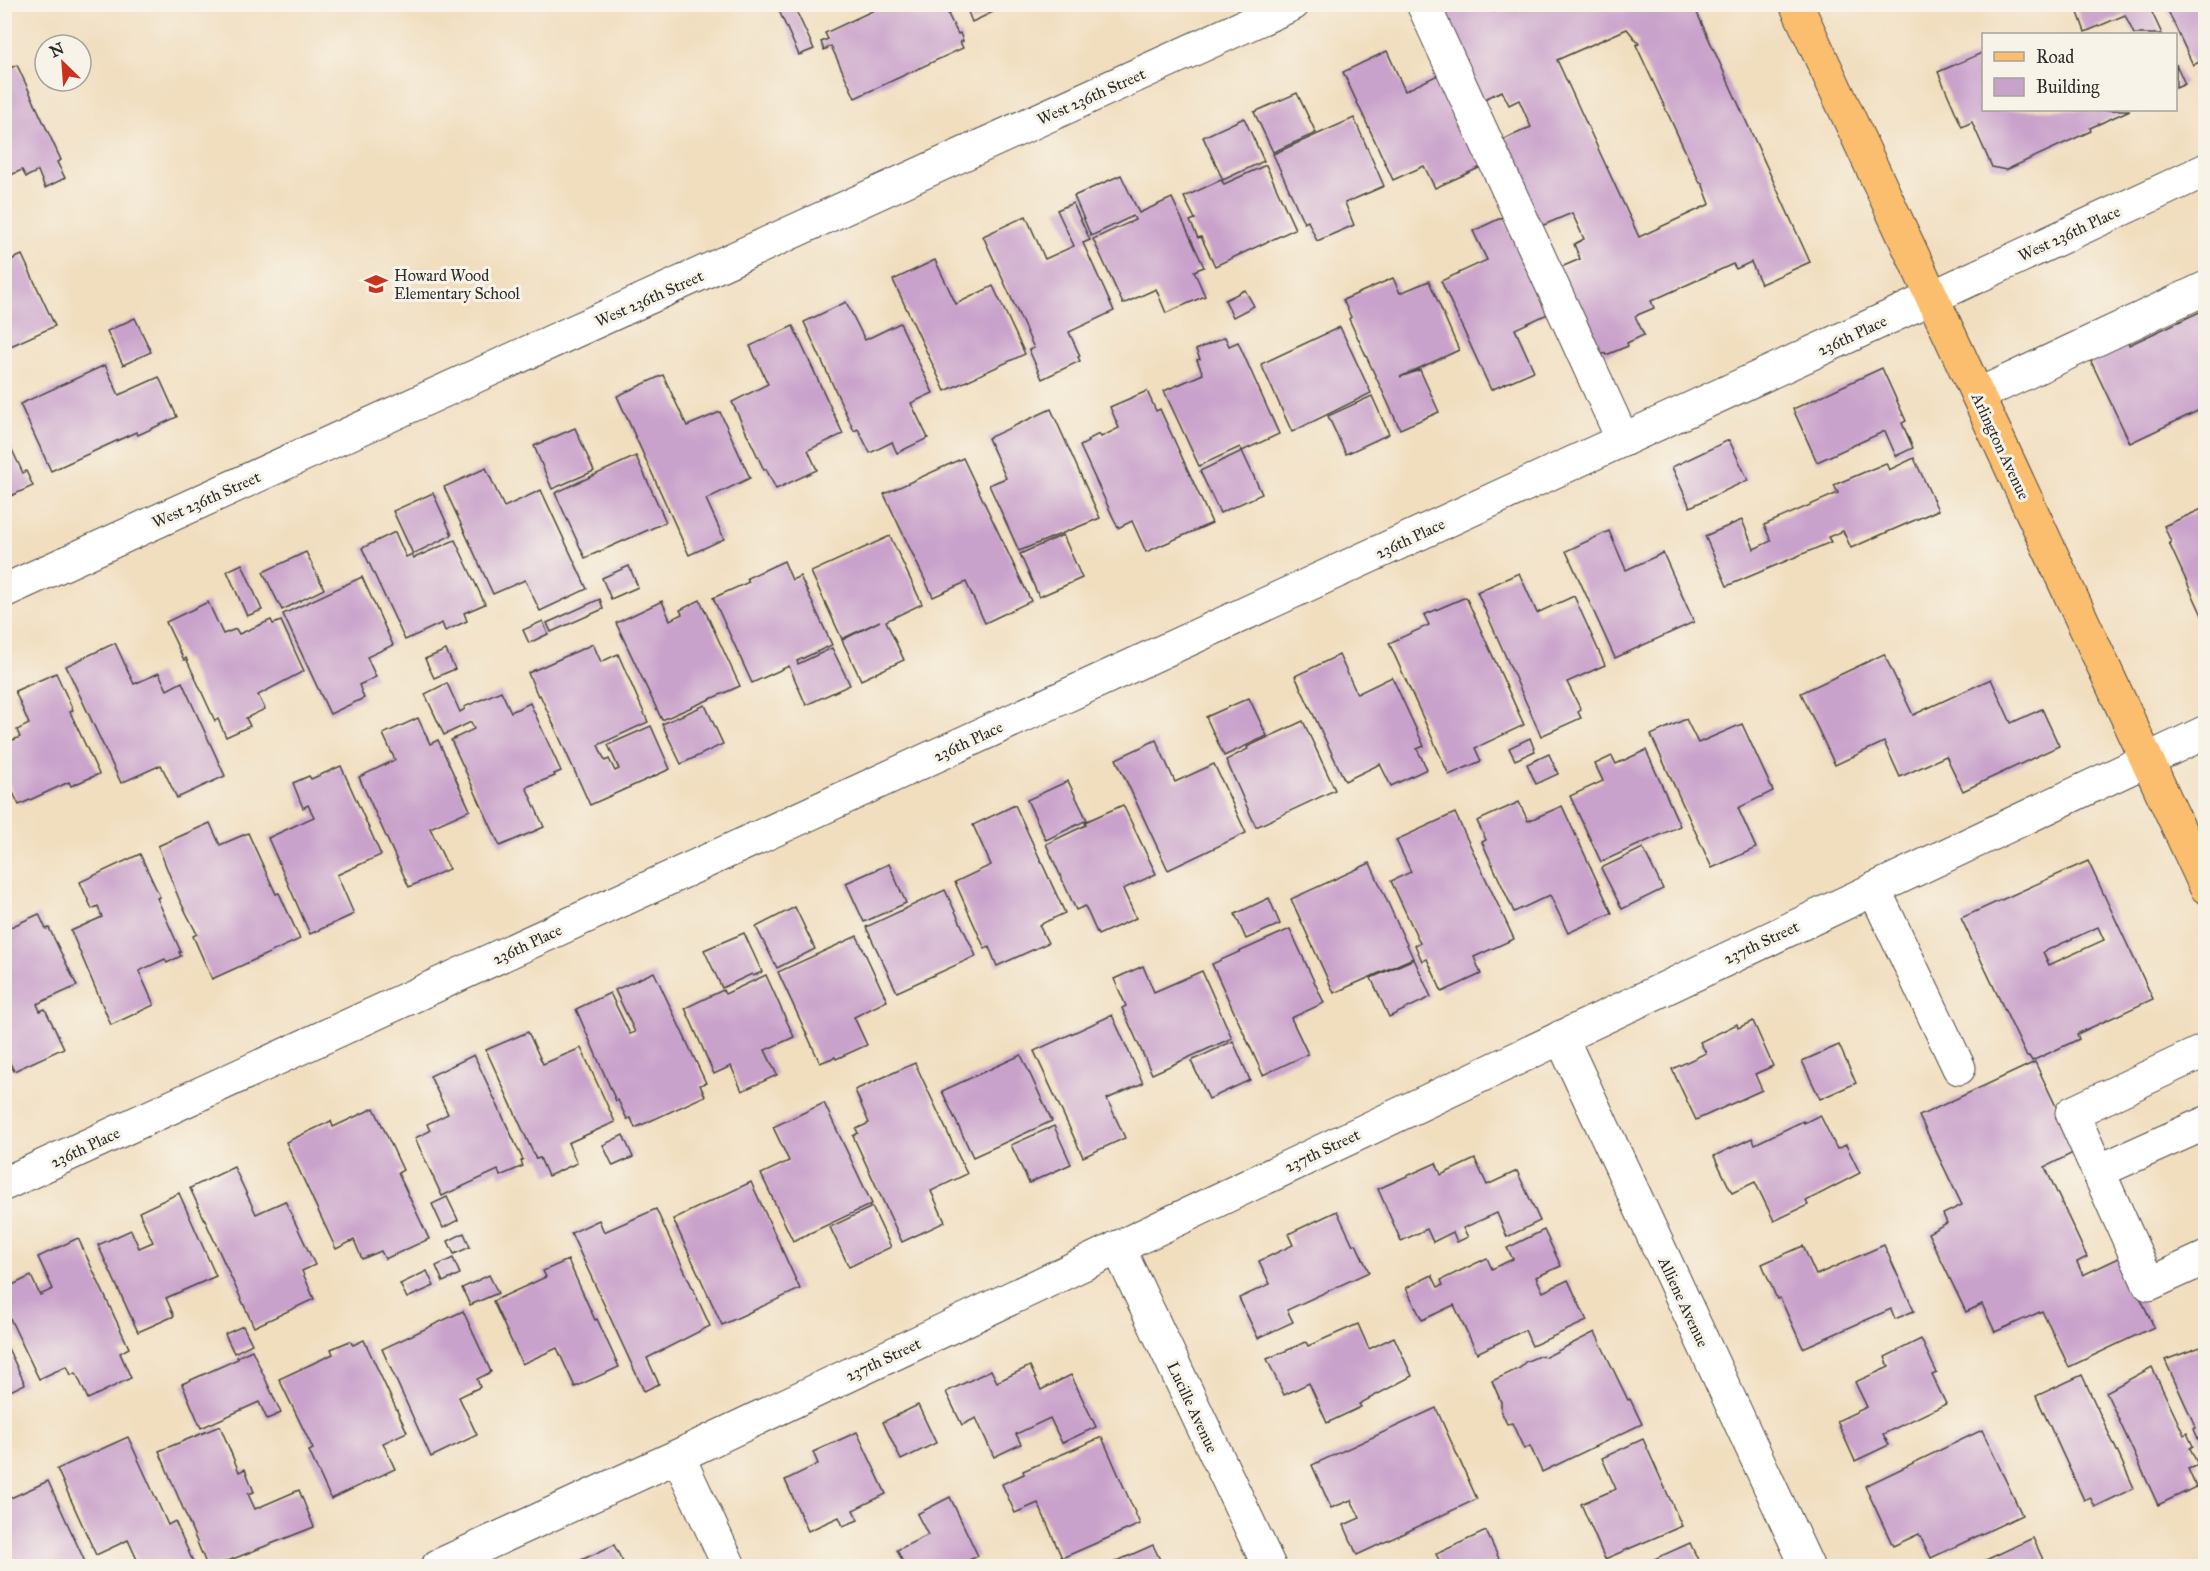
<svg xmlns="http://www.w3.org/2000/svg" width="2210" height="1571" font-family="'IM FELL Great Primer',serif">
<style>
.building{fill:#c9a2cb;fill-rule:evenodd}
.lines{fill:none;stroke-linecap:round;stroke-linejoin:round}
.minor-casing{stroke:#494641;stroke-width:35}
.major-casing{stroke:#494641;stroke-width:35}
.minor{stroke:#fff;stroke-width:33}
.major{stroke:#fabe6e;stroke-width:33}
.labels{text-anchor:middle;stroke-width:6;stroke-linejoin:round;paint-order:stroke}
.street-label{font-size:16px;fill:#2b2b2b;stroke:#f7f3e8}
.poi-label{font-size:16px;fill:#2b2b2b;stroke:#f7f3e8;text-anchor:start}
</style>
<rect width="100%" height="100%" fill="#f7f3e8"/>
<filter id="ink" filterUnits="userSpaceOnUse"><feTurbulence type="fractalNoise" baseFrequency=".0167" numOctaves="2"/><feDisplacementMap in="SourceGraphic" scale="12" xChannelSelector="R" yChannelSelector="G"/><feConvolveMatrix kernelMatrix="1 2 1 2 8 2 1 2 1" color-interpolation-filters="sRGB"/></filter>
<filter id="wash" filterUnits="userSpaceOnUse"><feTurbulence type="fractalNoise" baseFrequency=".008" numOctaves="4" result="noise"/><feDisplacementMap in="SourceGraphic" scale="24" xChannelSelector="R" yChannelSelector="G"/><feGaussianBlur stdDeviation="1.35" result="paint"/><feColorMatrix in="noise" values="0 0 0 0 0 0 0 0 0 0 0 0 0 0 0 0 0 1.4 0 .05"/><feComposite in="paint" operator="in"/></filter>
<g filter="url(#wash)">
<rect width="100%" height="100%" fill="#f1debf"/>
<g id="blocks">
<g class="building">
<polygon points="776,4 793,4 814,49 799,55"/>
<polygon points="887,4 944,4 945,8 948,7 950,13 948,14 958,34 960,33 963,41 960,42 963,48 855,98 831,46 824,50 821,42 828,39 825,33"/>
<polygon points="965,4 1005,4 1006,6 972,22"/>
<path d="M1458,4H1490L1494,12L1510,4H1513L1515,11L1529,4H1693L1810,262L1761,284L1751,262L1736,269L1733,264L1651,301L1654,308L1635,316L1644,335L1627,343L1628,346L1606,355L1605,353L1599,356L1559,268L1580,259L1574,244L1584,239L1572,213L1539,227L1500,141L1531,127L1519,100L1509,105L1502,91L1480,101L1440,12ZM1627,29L1639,44L1636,45L1700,183H1702L1710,204L1639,237L1557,60Z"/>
<polygon points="2075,4 2148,4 2162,34 2134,34 2125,15 2085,32"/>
<polygon points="2165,4 2206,4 2206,59 2193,65"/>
<polygon points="1387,51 1405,91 1442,73 1481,167 1435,188 1424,166 1393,180 1343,72"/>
<polygon points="1982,53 1984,57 1984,110 2130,110 2090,128 2091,131 2006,170 1992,167 1972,122 1962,127 1938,72"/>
<polygon points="4,57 10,68 17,65 61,160 57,162 65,178 45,188 38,171 26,177 22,170 4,178"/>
<polygon points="2176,64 2185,84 2176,88"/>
<polygon points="1297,93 1316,133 1273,152 1254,112"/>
<polygon points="1244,118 1264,161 1223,180 1203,137"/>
<polygon points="1354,118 1384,186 1345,203 1354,225 1317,241 1308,221 1304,223 1273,154"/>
<polygon points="1266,165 1295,229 1215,266 1201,237 1198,238 1190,221 1195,219 1184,197 1221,180 1224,184"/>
<polygon points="1121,175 1139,213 1172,198 1204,267 1194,271 1205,296 1166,313 1156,289 1123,304 1093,239 1135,220 1133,216 1091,236 1074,196"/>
<polygon points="1073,203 1090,240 1083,243 1114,311 1069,332 1080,356 1078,357 1080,361 1042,379 1029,350 1034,348 983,236 1026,216 1045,259 1074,246 1057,210"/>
<polygon points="1503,217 1552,312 1515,329 1534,371 1491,390 1441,281 1487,260 1473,231"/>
<polygon points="22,255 55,326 4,349 4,263"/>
<polygon points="935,260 956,304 993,286 1025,354 945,391 893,280"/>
<polygon points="1393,278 1400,293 1429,281 1459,350 1400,377 1420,370 1439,412 1400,429 1349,319 1351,317 1343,300"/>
<polygon points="1245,290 1254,306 1233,317 1225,300"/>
<polygon points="846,302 865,340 900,323 933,393 911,403 928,438 897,453 892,442 870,453 858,429 854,431 804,322"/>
<polygon points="2206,309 2206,407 2130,443 2088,355 2126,338 2129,345"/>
<polygon points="135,318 151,352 123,365 107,331"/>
<polygon points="793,326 843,434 808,450 817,470 776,489 766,469 764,470 732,402 768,384 750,346"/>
<polygon points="1340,327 1371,393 1292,432 1261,364"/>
<polygon points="1225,337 1229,346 1238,342 1279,434 1242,451 1240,447 1199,466 1164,391 1203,374 1197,360 1200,359 1196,350"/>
<polygon points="105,365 119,395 159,377 177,417 138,435 136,432 51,471 20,404"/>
<polygon points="1882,368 1906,421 1902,423 1913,448 1896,456 1885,431 1817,462 1793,409"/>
<polygon points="663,375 687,426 720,412 750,478 706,499 724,539 689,555 617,396"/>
<polygon points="1147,391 1156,411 1160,409 1212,523 1146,552 1132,521 1118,528 1080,446 1088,442 1087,440 1099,434 1101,437 1119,428 1110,407"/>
<polygon points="1372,396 1389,434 1346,454 1328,416"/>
<polygon points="1051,409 1100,518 1019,551 989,485 1006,478 988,438"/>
<polygon points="575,428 594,471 552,489 534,446"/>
<polygon points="4,433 23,473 26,471 33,486 4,499"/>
<polygon points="1729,440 1748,480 1690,507 1672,467"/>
<polygon points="1242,451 1262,494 1220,513 1200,471"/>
<polygon points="636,456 666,522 585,558 555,493"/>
<polygon points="963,458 1031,601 985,623 966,582 933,597 884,494"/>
<polygon points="1914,458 1938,510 1851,548 1843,531 1828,537 1831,542 1727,586 1705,536 1742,520 1754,549 1771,541 1764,525 1838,493 1834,485 1886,463 1889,470"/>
<polygon points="486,468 504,507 541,490 587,589 540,611 525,580 493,594 444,487"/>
<polygon points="433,493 452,535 413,554 393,511"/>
<polygon points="2202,509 2206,517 2206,624 2169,543 2171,542 2164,526"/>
<polygon points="1609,531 1626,570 1663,553 1694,622 1615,658 1566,551"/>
<polygon points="395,532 406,557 412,554 414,558 455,540 485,604 464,613 467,621 445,631 442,623 405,640 362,548"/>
<polygon points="1063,535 1082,578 1039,597 1020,554"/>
<polygon points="890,536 922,604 886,621 904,660 861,680 842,640 880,621 842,639 811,572"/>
<polygon points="306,552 324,589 282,610 263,572"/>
<polygon points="784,561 792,580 800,576 832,645 797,661 798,664 832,648 850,685 806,705 789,666 752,683 713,598 749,582 747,578"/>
<polygon points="242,564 262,610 247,616 227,571"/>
<polygon points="629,566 638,587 611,599 602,578"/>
<polygon points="1519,573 1537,613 1574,596 1605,665 1567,682 1581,710 1578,712 1581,718 1541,736 1477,592"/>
<polygon points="362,577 393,645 367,657 376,677 359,685 364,698 330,714 283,614"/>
<polygon points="1466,597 1524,725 1475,748 1481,761 1449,775 1389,643 1429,625 1424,615"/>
<polygon points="600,599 603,609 551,632 547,623"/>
<polygon points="700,600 740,686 662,720 616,623 662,601 670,620 682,614 680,610"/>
<polygon points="208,602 223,634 236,629 239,634 271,620 273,624 281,621 304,671 258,695 265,709 246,718 250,726 226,737 218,719 215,721 186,658 184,660 166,622"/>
<polygon points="543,621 548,634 529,643 523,630"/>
<polygon points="115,643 134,684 159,673 167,690 182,682 225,776 177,798 161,765 121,783 66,666"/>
<polygon points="593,644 601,662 618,654 648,722 598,745 605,761 609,759 615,771 619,769 608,745 651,726 670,769 590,805 540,695 538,696 528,673"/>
<polygon points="446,650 455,669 434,678 425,659"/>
<polygon points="1884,654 1913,715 1991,679 2011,723 2042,709 2059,746 1963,791 1946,756 1900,777 1884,742 1835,765 1801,693"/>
<polygon points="1339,655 1357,694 1392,677 1424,746 1417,749 1427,769 1391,786 1380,764 1345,781 1295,676"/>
<polygon points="56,673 73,710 70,712 99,774 71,786 69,782 19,805 4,774 4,744 20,737 17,730 29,724 15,691"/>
<polygon points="447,683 460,712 465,709 464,707 501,691 511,712 530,703 561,771 554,774 555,776 526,787 544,827 500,846 451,740 474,729 471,722 444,735 425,694"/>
<polygon points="1249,698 1267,736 1224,756 1206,717"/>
<polygon points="705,705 723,744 681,764 662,724"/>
<polygon points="418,718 430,744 438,740 470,810 430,828 449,869 409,887 359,777 395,760 383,734"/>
<polygon points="1686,719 1698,743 1742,724 1773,791 1738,808 1756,848 1712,868 1651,735"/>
<polygon points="1303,721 1335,790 1256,827 1226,760 1248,749 1247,747"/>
<polygon points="1530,738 1535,751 1515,760 1509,748"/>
<polygon points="1156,740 1175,782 1214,764 1246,833 1168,870 1116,759"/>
<polygon points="1646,750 1680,826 1601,862 1570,796 1603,781 1595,764 1612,756 1616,764"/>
<polygon points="1549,754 1558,774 1536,784 1527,764"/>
<polygon points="341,766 381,855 337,875 354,914 310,934 268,838 314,817 308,805 303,808 293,783 309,776 311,779"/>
<polygon points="1068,781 1087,820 1046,840 1027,800"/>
<polygon points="1519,802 1528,821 1562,806 1612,913 1568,933 1550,895 1514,912 1482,842 1486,840 1477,821"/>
<polygon points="1015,805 1065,913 1039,925 1048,943 997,966 989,947 985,949 955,882 991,865 973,825"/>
<polygon points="1123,805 1156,874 1123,889 1136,918 1098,935 1085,906 1076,910 1046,844 1086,825 1085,822"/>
<polygon points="1455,813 1514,939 1474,957 1481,974 1442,992 1427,959 1422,961 1415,945 1420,943 1391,881 1411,872 1396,840"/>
<polygon points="210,823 220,845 248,833 276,894 279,893 300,939 212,979 193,936 197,934 179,899 158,846"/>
<polygon points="1643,848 1663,889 1622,909 1601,868"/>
<polygon points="140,854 160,897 157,898 181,952 179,952 181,956 167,963 165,959 139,971 154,1005 111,1025 71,931 102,917 98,906 92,909 80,882"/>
<path d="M2088,861L2153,999L2077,1034L2079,1039L2032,1061L2029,1056L2027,1057L1961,918ZM2098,927L2104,940L2049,965L2043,952Z"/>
<polygon points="1370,863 1413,958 1334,993 1291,899"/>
<polygon points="889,864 906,903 864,922 846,883"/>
<polygon points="945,890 976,956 897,992 866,927"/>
<polygon points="1269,898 1280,924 1246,939 1235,914"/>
<polygon points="795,907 815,949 777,968 756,927"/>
<polygon points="39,914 46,929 49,928 77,986 37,1004 40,1011 45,1009 64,1048 14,1071 4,1051 4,949 6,949 4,930"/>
<polygon points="1290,929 1324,1003 1291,1018 1308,1054 1263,1075 1212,964"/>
<polygon points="744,933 762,972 753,976 752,974 722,988 704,950"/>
<polygon points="857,936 887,1001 854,1017 867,1045 836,1059 835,1057 820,1063 778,972"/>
<polygon points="1414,959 1431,997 1389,1017 1371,978"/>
<polygon points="1143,966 1154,992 1202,971 1232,1038 1152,1074 1122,1008 1126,1006 1114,979"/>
<polygon points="654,972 706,1083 700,1085 705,1096 635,1128 631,1118 627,1119 618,1100 616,1101 576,1009 610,993 630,1034 635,1032 615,990"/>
<polygon points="766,975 794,1037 765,1050 777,1075 742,1091 731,1066 714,1074 685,1008 723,990 725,994"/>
<polygon points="1112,1015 1143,1083 1107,1099 1125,1138 1083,1157 1034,1051"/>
<polygon points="1753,1021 1773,1066 1755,1074 1762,1090 1696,1120 1672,1069 1706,1053 1700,1042 1737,1024 1738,1028"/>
<polygon points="528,1032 543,1064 581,1048 615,1122 568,1143 577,1163 548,1176 540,1158 536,1159 486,1050"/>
<polygon points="1233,1041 1250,1080 1209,1099 1191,1061"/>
<polygon points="1839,1045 1856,1083 1820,1099 1802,1061"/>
<polygon points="474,1055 523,1160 521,1161 523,1166 500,1176 498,1170 442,1196 415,1138 430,1131 427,1124 448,1114 430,1076"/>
<polygon points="1021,1055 1052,1121 973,1157 942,1091"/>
<polygon points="2035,1062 2077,1151 2045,1167 2087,1257 2077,1262 2083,1275 2121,1257 2154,1327 2069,1367 2042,1311 1995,1332 1982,1304 1966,1312 1928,1233 1947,1223 1943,1214 1962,1205 1919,1116"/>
<polygon points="915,1063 967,1174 931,1191 945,1222 902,1242 853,1136 858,1133 856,1129 869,1123 855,1090"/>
<polygon points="824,1103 872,1204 793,1241 761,1174 789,1161 773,1127"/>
<polygon points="374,1108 403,1170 398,1173 429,1239 385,1259 381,1251 362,1259 354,1240 336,1249 286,1142 331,1121 333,1127"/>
<polygon points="1820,1115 1837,1149 1846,1145 1860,1173 1806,1201 1808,1205 1774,1221 1755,1182 1732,1193 1714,1156 1752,1138 1755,1144 1803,1121 1804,1123"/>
<polygon points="1054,1126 1071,1164 1029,1183 1011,1145"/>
<polygon points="623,1135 633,1157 613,1166 603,1145"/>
<polygon points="1475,1159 1487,1185 1517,1171 1540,1221 1507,1237 1497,1213 1463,1228 1468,1237 1457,1242 1453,1232 1433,1242 1427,1229 1401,1241 1378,1189 1436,1163 1441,1175"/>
<polygon points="234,1167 256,1214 285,1201 315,1265 302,1271 314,1299 254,1327 190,1188"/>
<polygon points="751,1182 800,1289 722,1325 673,1219"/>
<polygon points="179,1193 216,1276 166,1298 174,1316 138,1332 98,1245 131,1230 139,1248 153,1242 139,1212"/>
<polygon points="447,1197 458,1220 443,1228 432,1204"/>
<polygon points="872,1207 891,1247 849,1267 830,1227"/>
<polygon points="656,1209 710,1326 647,1358 659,1384 644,1391 571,1233 599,1220 604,1232"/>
<polygon points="1337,1211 1353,1245 1356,1244 1369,1272 1287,1310 1293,1322 1258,1338 1239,1298 1270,1284 1259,1261 1293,1245 1288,1234"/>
<polygon points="1544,1230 1561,1266 1536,1277 1543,1292 1568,1280 1587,1321 1532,1346 1525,1330 1477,1353 1454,1305 1422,1320 1406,1288 1432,1275 1438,1287 1443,1285 1441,1280 1487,1258 1492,1269 1513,1259 1507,1248"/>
<polygon points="464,1233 470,1247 454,1254 448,1241"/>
<polygon points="78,1238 129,1348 120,1353 131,1378 88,1399 76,1373 71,1375 67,1366 39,1379 4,1306 4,1289 31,1276 40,1295 53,1289 38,1257"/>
<polygon points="1884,1245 1914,1311 1895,1319 1891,1309 1803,1348 1780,1298 1777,1299 1762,1264 1803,1246 1816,1275"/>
<polygon points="453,1258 460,1274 443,1282 436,1266"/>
<polygon points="568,1260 595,1320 597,1319 619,1367 575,1387 557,1348 522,1364 493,1301 546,1277 543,1271"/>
<polygon points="427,1271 434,1286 407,1298 400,1284"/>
<polygon points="489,1275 498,1293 470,1305 462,1288"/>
<polygon points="463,1311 491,1372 477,1379 480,1387 459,1397 477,1435 431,1457 382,1349"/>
<polygon points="1358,1324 1369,1349 1394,1337 1412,1376 1359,1404 1361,1407 1327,1423 1309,1383 1284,1395 1267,1359 1306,1342 1308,1346"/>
<polygon points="243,1326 252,1344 234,1353 225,1334"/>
<polygon points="1595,1332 1628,1400 1630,1399 1642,1424 1542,1472 1530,1446 1524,1449 1512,1423 1507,1424 1501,1411 1501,1402 1492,1381 1520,1368 1525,1362 1539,1356 1546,1357"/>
<polygon points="1921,1339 1937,1373 1932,1375 1946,1404 1883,1434 1889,1445 1855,1461 1837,1421 1867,1407 1855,1382 1889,1367 1885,1357"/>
<polygon points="4,1340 25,1384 4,1394"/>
<polygon points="364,1340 407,1432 383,1443 395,1469 331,1499 309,1451 313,1449 279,1379 333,1354 331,1349 350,1341 353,1345"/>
<polygon points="2206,1345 2206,1446 2202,1448 2194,1429 2196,1428 2165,1360"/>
<polygon points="252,1350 281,1413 267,1419 259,1402 201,1428 182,1384 238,1359 237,1357"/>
<polygon points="1030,1366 1041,1390 1071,1375 1096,1427 1062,1443 1050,1418 1016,1434 1021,1444 994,1457 976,1418 962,1425 946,1392 991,1370 997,1382"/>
<polygon points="2152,1367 2184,1435 2187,1433 2193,1446 2190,1448 2198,1465 2188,1469 2196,1487 2158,1505 2106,1392"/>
<polygon points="2082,1375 2134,1488 2095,1507 2090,1497 2084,1500 2036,1396"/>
<polygon points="918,1405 936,1443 901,1460 883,1422"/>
<polygon points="1436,1408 1477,1499 1357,1555 1344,1525 1360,1518 1351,1500 1331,1508 1312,1465"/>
<polygon points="220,1426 239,1472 245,1469 254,1492 248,1494 255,1509 299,1490 314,1527 215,1566 207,1566 159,1451"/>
<polygon points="1982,1430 2022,1515 1931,1558 1919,1534 1893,1546 1865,1486"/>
<polygon points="857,1432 886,1494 853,1510 858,1520 843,1526 839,1517 808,1531 785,1480 818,1464 813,1452"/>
<polygon points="128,1437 168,1525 175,1521 194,1564 188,1566 140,1566 128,1540 96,1555 57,1469"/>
<polygon points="1102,1437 1140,1524 1062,1558 1038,1503 1015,1513 1002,1484 1024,1474 1023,1471"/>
<polygon points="1643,1439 1682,1526 1605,1559 1581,1504 1616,1489 1602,1458"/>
<polygon points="48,1481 86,1564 81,1566 4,1566 4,1501"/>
<polygon points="950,1497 978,1556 955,1566 892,1566 903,1562 897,1550 928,1535 917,1514"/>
<polygon points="1486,1531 1502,1565 1498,1566 1437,1566 1441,1564 1436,1554"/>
<polygon points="2033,1538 2046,1566 1973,1566"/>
<polygon points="1690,1543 1701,1566 1655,1566 1652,1560"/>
<polygon points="614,1545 625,1566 568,1566"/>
<polygon points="1153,1545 1163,1566 1106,1566"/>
</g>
</g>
</g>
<g filter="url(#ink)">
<use href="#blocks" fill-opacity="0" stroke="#494641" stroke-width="1.5"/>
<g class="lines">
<g class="minor-casing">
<g id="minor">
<polyline points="1423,4 1623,440"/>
<polyline points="1978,395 2206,288"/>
<polyline points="4,591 1293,4"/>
<polyline points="1874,889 1959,1068"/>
<polyline points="1561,1037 1807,1566"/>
<polyline points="2206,1050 2072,1113 2149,1284 2206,1258"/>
<polyline points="2099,1171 2206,1123"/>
<polyline points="4,1184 1851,335 2206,170"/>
<polyline points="1118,1247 1269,1566"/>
<polyline points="678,1456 729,1566"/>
<polyline points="438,1566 678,1456 2206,732"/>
</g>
</g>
<g class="major-casing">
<polyline id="major" points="1796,4 2206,887"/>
</g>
<use href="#minor" class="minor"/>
<use href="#major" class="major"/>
</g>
</g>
<defs>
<g id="school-bare" transform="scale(1.8)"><path d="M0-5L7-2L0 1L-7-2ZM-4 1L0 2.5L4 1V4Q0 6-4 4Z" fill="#c8321e" stroke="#f7f3e8" stroke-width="2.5" paint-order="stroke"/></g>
</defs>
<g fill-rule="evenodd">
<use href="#school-bare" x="376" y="284"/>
</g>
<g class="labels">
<g class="street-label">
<text transform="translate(1091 96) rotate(-24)" y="6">West 236th Street</text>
<text transform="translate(2069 233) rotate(-25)" y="6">West 236th Place</text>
<text transform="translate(649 298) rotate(-24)" y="6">West 236th Street</text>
<text transform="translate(1852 335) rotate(-25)" y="6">236th Place</text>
<text transform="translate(2001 446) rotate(65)" y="6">Arlington Avenue</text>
<text transform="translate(206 499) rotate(-24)" y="6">West 236th Street</text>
<text transform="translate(1410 538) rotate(-25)" y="6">236th Place</text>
<text transform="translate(968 741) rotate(-25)" y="6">236th Place</text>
<text transform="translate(1761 942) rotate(-25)" y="6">237th Street</text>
<text transform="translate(527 944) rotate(-25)" y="6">236th Place</text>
<text transform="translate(85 1147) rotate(-25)" y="6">236th Place</text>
<text transform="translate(1322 1150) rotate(-25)" y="6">237th Street</text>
<text transform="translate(1684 1302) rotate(65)" y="6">Alliene Avenue</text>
<text transform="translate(883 1359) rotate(-25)" y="6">237th Street</text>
<text transform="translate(1193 1407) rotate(65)" y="6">Lucille Avenue</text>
</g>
<g class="poi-label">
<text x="394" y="281">Howard Wood<tspan x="394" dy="18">Elementary School</tspan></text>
</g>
</g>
<rect width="2210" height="1571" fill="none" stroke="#f7f3e8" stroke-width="24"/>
<rect x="1982" y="33" width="195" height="78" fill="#f7f3e8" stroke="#a5a39c" stroke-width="1.5"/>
<rect x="1994" y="52" width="30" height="9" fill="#fabe6e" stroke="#a5a39c" stroke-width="1.5"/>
<text x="2036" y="63" font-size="18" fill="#2b2b2b">Road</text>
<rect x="1994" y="78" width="30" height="18" fill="#c9a2cb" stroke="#a5a39c" stroke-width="1.5"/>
<text x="2036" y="93" font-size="18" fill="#2b2b2b">Building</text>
<g transform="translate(63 63) rotate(335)"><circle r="28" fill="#f7f3e8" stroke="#a5a39c" stroke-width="1.5"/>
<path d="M0-4.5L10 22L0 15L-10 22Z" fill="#c8321e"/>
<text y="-9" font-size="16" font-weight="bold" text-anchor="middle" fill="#2b2b2b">N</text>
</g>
</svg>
